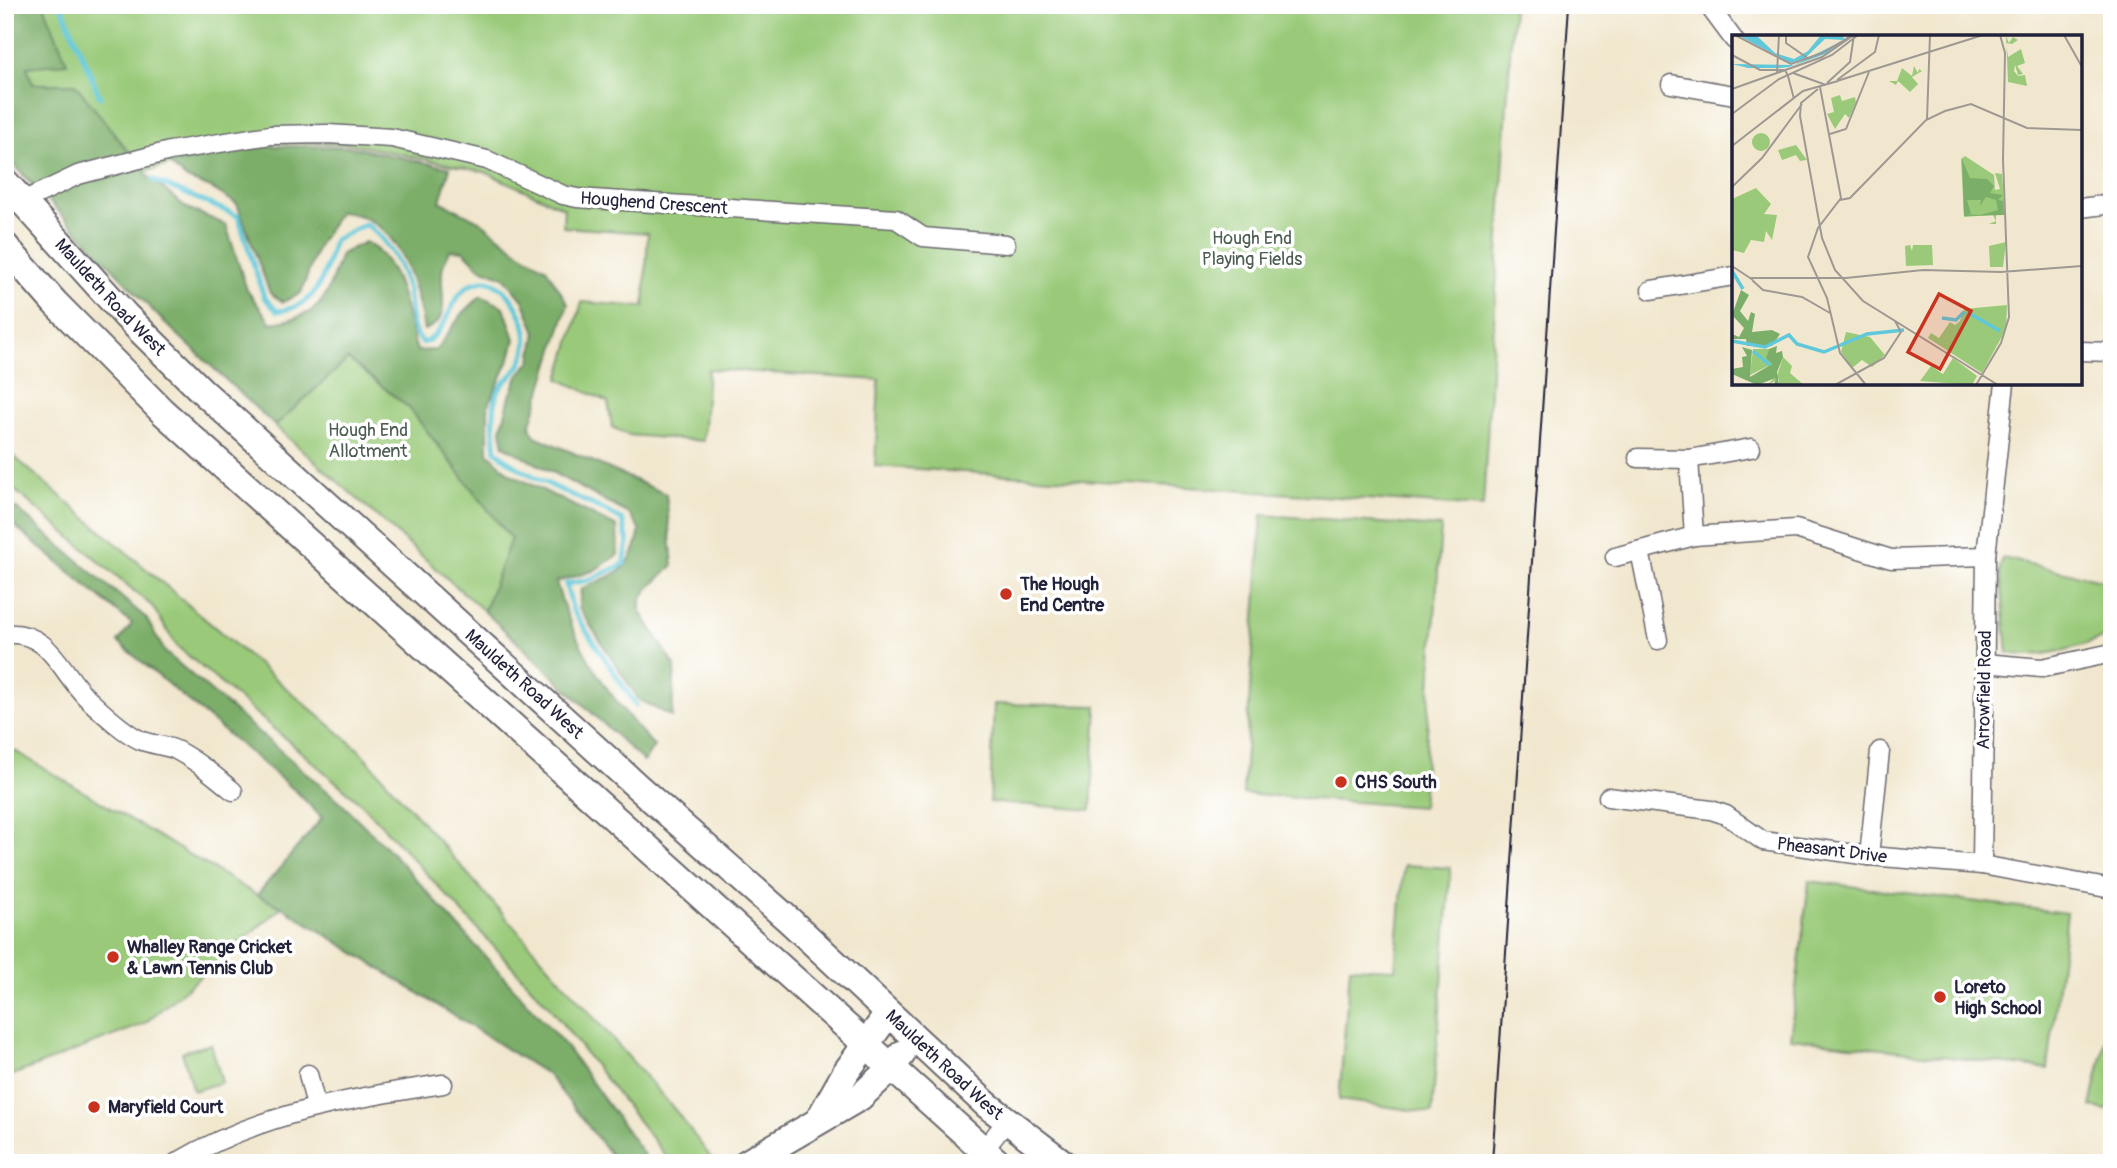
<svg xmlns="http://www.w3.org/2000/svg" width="2117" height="1168" font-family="Pangolin,sans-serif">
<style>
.green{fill:#9aca79;stroke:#5e765a;stroke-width:2}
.forest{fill:#7bae69;stroke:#4e6852;stroke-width:2}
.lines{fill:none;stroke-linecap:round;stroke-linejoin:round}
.stream{stroke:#5fc8da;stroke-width:5}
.street-casing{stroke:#6a676e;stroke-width:21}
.secondary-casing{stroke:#6a676e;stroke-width:30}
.street{stroke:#fff;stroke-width:18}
.secondary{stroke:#fff;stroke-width:26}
.tram{stroke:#22223b;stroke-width:2}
.poi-dot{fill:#c8321e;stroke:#fff;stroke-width:2.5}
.labels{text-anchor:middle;stroke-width:7;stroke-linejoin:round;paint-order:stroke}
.street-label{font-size:18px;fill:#22223b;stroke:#fff}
.park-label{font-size:18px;fill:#4c5d51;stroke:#fff}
.poi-label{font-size:18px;font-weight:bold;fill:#22223b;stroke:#fff;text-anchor:start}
.inset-river{fill:none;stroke:#5fc8da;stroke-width:3.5}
.inset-road{fill:none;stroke:#9e9893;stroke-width:2}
.view{fill:#c8321e;fill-opacity:0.15;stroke:#c8321e;stroke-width:3.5}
.inset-edge{fill:none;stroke:#22223b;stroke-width:3.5}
</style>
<rect width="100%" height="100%" fill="#fff"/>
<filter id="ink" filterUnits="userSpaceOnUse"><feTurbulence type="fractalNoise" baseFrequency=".0143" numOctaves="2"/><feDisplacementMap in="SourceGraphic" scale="14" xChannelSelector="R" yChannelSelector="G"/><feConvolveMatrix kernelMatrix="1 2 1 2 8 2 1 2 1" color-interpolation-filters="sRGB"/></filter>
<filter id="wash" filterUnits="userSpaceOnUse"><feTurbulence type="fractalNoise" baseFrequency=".00686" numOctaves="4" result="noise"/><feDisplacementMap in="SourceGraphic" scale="28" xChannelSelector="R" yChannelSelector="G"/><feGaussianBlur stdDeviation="1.57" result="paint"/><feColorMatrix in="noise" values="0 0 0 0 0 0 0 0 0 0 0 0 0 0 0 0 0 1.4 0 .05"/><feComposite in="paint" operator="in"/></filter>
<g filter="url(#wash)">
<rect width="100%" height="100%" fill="#f1e7ce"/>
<g class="green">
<polygon points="5,5 1513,5 1483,507 875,466 879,380 708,369 703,441 628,435 612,427 608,402 559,379 582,302 644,307 648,233 563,227 564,208 485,172 352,144 268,142 223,149 128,177 31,184 5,155"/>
<polygon points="348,359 409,408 511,539 484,611 275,426"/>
<polygon points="5,449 359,750 675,1110 715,1163 671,1163 547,1004 363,805 177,646 152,606 5,482"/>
<polygon points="1262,515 1441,527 1422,807 1243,794"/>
<path d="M2002,558L2106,581L2112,585V634C2081,647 2041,660 2008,653L2000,571Z"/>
<polygon points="994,704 1097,706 1091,810 990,802"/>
<polygon points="5,745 257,895 282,907 144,1024 5,1078"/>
<polygon points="1404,865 1451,868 1432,1113 1339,1100 1350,967 1395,969"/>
<polygon points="1809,881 2067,913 2048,1069 1790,1038"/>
<polygon points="2105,1041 2112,1043 2112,1111 2091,1107"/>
<polygon points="211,1044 222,1082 193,1091 182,1052"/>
</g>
<g class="forest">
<path d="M5,5H44L67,63L27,67L33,84H75L148,176L185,207L226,225L247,290L271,323C325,315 324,301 341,254L365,242C400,259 406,316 417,351L436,350L462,314L481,296L504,307L515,339L510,358L488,406V453L510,474L617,527L618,555L593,571L556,582C573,645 610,699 654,746L644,762L484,611L511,539L409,408L348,359L275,426L159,317L5,155Z"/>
<path d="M268,146L351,147L450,168L440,201L481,222L519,252L546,268L568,304L530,427L535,436L666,494L673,565L648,589L641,600V612L675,666L672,717L639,700L579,608L581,589C618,572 631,574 640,530L629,514L504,446L501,430L510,396L518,376L531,361L536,332L523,300L504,277L480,268L464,251L450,250C448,255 444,261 443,266C437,291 456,319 424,330C415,281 399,214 339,212L318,246L301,293L283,302L270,293L237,204L211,188L187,179L170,165L220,152Z"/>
<polygon points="5,499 146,618 165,652 340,802 394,855 564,1044 650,1163 617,1163 548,1075 282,907 257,895 322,818 299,794 118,642 132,624 5,518"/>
</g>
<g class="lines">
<g class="stream">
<polyline points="61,5 100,97"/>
<path d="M153,180L238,216L264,297L277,311C319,307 324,275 334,240L366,224C387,240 400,262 407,287C412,306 408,329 423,343C452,332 449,288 478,282C492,278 502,287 510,297C524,316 533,339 521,363C514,376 501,381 496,397C492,415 494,434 496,451C531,482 581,496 622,520L628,542L624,564L589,580L566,584L573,611L636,705"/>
</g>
</g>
</g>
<g filter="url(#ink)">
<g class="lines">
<g class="street-casing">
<g id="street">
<polyline points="1708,5 1734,40"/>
<polyline points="1671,84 1734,95"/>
<polyline points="23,201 78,175 170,151 270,135 328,134 392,138 444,150 487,160 563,195 577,198 896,219 923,237 1006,244"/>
<polyline points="2080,208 2112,204"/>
<polyline points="1651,290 1734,276"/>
<polyline points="2080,351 2112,352"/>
<polyline points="2005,383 1986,556 1982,865 2112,889"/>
<polyline points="1638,458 1689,459 1751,448"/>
<polyline points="1689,459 1694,536"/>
<polyline points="1640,551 1658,640"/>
<polyline points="1615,557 1694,536 1796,529 1891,559 1986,556"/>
<path d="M5,634C51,630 61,674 89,700C103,713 123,732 140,740C152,745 165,745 176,750C197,761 215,776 233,791"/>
<polyline points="1984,663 2042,668 2112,653"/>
<polyline points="1608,797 1711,810 1726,815 1763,841 1869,856 1982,865"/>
<polyline points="1869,856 1880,751"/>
<polyline points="308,1074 316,1106"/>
<path d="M176,1163C258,1114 350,1098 443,1084"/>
<polyline points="973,1163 1007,1121"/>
</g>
</g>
<g class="secondary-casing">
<g id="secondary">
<path id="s1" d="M5,182L126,316L200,389L639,788L790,921L987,1105L1063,1163"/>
<polyline points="5,246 55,303 162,411 998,1163"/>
<polyline points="820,1118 846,1072 888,1014"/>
<polyline points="747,1163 860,1097 891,1068 902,1054"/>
</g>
</g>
<use href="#street" class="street"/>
<use href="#secondary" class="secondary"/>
<polyline class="tram" points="1492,1163 1569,5"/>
</g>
</g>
<g class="poi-dot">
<circle cx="1006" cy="594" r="7"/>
<circle cx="1341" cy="782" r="7"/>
<circle cx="113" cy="957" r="7"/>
<circle cx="1940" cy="997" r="7"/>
<circle cx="94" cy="1107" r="7"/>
</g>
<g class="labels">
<g class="street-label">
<text transform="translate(654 203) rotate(4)" y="6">Houghend Crescent</text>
<text dy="6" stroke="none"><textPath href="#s1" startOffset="156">Mauldeth Road West</textPath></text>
<text dy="6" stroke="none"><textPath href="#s1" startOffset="723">Mauldeth Road West</textPath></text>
<text transform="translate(1984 690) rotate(-89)" y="6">Arrowfield Road</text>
<text transform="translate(1832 850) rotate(7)" y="6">Pheasant Drive</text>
<text dy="6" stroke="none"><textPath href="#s1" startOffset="1290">Mauldeth Road West</textPath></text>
</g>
<g class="park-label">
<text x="1252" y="244">Hough End<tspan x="1252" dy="21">Playing Fields</tspan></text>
<text x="368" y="436">Hough End<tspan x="368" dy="21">Allotment</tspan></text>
</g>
<g class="poi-label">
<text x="1020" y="590">The Hough<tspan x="1020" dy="21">End Centre</tspan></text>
<text x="1355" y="788">CHS South</text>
<text x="127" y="953">Whalley Range Cricket<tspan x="127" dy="21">&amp; Lawn Tennis Club</tspan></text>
<text x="1954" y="993">Loreto<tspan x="1954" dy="21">High School</tspan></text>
<text x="108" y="1113">Maryfield Court</text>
</g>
</g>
<g transform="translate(1732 35)">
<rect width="350" height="350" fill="#f1e7ce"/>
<path d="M274,1L277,8L281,2L286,5L280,9L274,8L276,22L289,14L293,28L285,31L291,39L286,40L283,30L282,36L286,41L293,40L295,51L276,47ZM182,31L186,38L187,34L190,36L180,42L186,49L178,57L166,46L164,50L157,46H165L170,33L180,41ZM108,60L110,66L123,62L124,68L117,83L113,79L103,94L95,79L102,77L99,63ZM20 107a9 9 0 1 1 18 0a9 9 0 1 1-18 0ZM64,110L75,125L68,126L64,120L50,125L46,115ZM233,121L262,140L263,155L268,154L263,138L270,139L273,180H264V189H257L264,186L261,180L232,182L229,124ZM24,153L39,169L32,179L45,180L40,205L34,196L32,207L19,205L12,218L0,215V164ZM274,207L271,232H258L257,211ZM178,210L180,216L181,210H200L201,230L174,231L173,211ZM275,270L274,294L250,338L196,303L199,298L207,303L218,287L223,290L228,286L232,274ZM114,297L138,302L153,320L140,332L130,325L120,333L109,317ZM21,314H37L35,323L40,329L18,340ZM51,322L60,331L58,338L72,350H47V344L35,350L45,341ZM221,323L245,341L240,350L188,346L199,331L211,339Z" fill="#9aca79"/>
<path d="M230,124L238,143L255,144L262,151L258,158L271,160L266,165L271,166L272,180L232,181ZM254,162L264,165L266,175L248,180L233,179H239L235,165H249L248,171ZM9,255L4,257L9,255L17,260L8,276L16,286L19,277L23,279L20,297L40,295L48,299L40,311H15L14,304H0V299L7,302L12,293L0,280ZM45,311L44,318L50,316L51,322L45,337L47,350H42L44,343L25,350L0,339V334L11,332L10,322L15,321L10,312L20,315L18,342L40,329L34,323L37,314Z" fill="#7bae69" fill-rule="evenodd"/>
<path d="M6,0H24L43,18L62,24L76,16L89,0H111L112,4L118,0L114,6L93,19L57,32L49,33H16L0,29L62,30L112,5L93,4L72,24L58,28Z" fill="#5fc8da"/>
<path class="inset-river" d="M0,236L11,254M235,277L268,296M210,283L224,285L232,277M0,306L33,312L57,300L65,309L92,317L135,299L172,295M21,316L38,330"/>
<path class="inset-road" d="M3,0L59,29L90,18L121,0M54,0V8L77,24M332,0L350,32M0,20L28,35H53L56,41M45,38L47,0M61,38L94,50M56,41L62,64M105,45L143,17L147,0M105,46L251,0M95,48L118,27L122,0M88,52L109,163L86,193L76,222L95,263L108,318L134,350M0,54L90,22L122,0M86,54L69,68L68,81L90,203L103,235L131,266L266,350M0,79L47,44L100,20L126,0M195,84L198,0M98,99L114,94L137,37M0,111L71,56L106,46M0,152L30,123L70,69M108,165L118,163L194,85L213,76L239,69L295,93L350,95M0,231L21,245M18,243H114L191,235L269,237L350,231M20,245L31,255L70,262L98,278M103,350L152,323L169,297L163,286M244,350L269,308L277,282L271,125L273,18L268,0"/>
<path class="view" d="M207,259L239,276L208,334L176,317Z"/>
<rect width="350" height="350" class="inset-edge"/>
</g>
<rect width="2117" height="1168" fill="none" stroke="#fff" stroke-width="28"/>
</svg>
